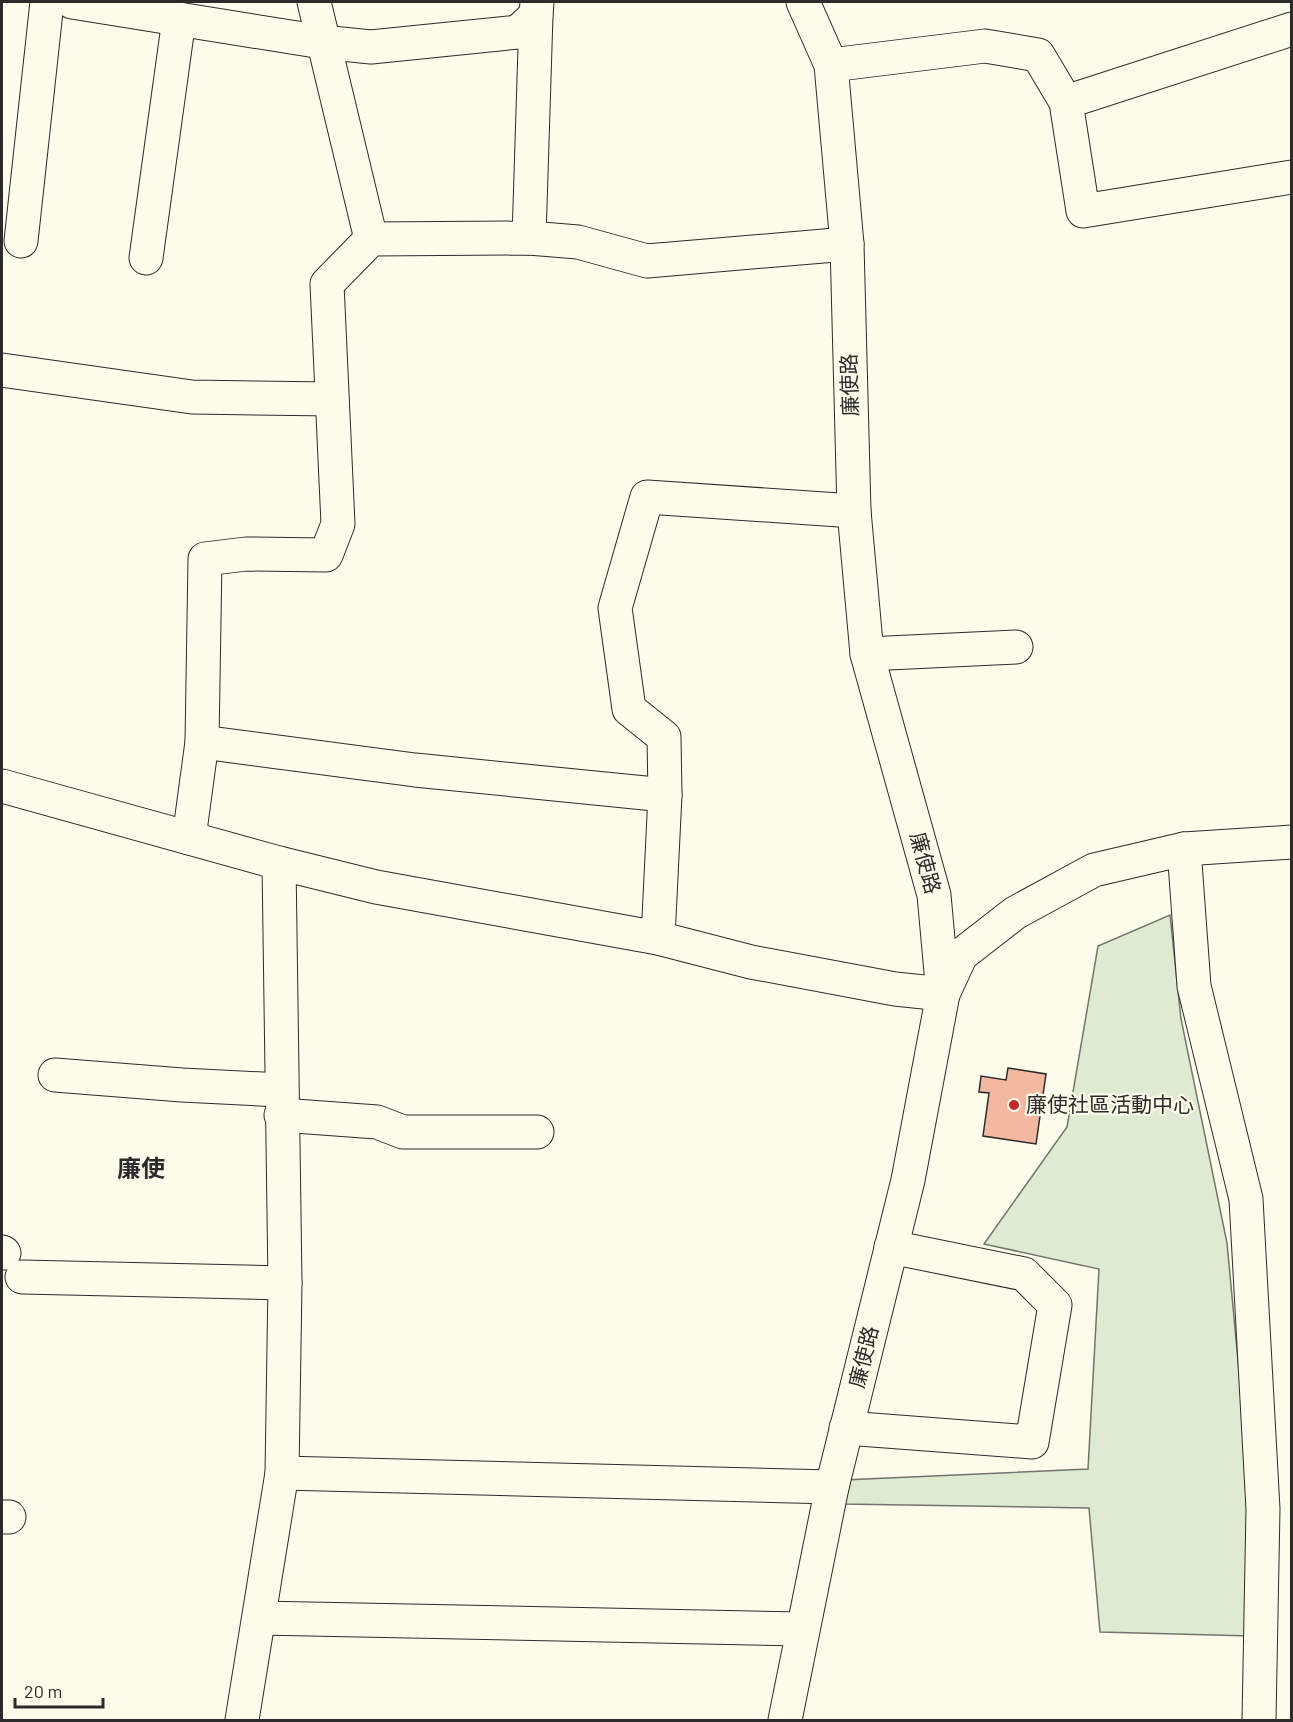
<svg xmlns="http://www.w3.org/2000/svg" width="1293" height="1722" font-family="Barlow,'Noto Sans TC',sans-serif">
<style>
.green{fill:#deebd1;stroke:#74746e;stroke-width:1.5}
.building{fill:#f2b8a0;stroke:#2b2b2b;stroke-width:1.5}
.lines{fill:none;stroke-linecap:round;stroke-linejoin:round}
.minor-casing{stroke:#2b2b2b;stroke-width:35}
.minor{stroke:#fdfbea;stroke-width:33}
.poi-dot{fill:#c62828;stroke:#fdfbea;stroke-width:2}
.labels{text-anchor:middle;stroke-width:4.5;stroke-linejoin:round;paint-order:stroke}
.street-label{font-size:21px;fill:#2b2b2b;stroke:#fdfbea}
.poi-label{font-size:21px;fill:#2b2b2b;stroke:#fdfbea;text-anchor:start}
.quarter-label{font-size:24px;font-weight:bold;fill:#2b2b2b;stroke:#fdfbea}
</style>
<rect width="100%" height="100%" fill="#fdfbea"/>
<polygon class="green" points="1170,915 1181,1019 1227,1243 1253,1520 1251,1636 1100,1632 1089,1508 842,1504 843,1480 1088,1469 1099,1269 984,1244 1067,1127 1098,946"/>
<polygon class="building" points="1008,1068 1046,1074 1036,1144 983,1136 989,1093 979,1092 981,1076 1006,1080"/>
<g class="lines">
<g class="minor-casing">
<g id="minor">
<polyline points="72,2 322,42 371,47 518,32 536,15 537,2"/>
<polyline points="314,2 371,239"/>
<polyline points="831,65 985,46 1038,55 1066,102 1083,211 1292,177"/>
<polyline points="1066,102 1292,29"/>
<polyline points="529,238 536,15"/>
<polyline points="21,241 47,2"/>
<polyline points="146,258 179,19"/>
<polyline points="2,370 192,397 332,399"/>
<polyline points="867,654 1016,647"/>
<polyline points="202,742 415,770 665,795 658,938"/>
<polyline points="2,786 279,863 376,887 658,938 751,962 895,989 943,994 961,955 1015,913 1094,870 1184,849 1292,842"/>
<polyline points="665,795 664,737 629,709 615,608 647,497 854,511"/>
<polyline points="189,838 202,742 205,559 246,554 326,555 338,524 327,284 371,239 529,238 578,242 647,261 847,244"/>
<polyline points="1184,849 1194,986 1246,1199 1263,1509 1259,1720"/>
<polyline points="55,1075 182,1085 281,1090"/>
<polyline points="281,1115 377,1122 403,1132 537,1132"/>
<polyline points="2,1252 4,1253"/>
<polyline points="22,1277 285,1283"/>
<polyline points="846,1428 1032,1442 1055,1305 1024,1274 891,1247"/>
<polyline points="282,1473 832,1487"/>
<polyline points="2,1517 9,1517"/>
<polyline points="259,1618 802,1629"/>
<polyline points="242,1720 282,1473 285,1283 279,863"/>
<polyline points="785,1720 832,1487 908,1180 943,994 934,895 867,654 854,511 847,244 831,65 803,2"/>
</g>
</g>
<use href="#minor" class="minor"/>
</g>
<circle class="poi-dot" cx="1014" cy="1105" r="6"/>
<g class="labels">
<g class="street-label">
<text transform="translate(850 385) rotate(-92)" y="7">廉使路</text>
<text transform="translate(925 863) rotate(75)" y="7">廉使路</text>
<text transform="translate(864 1357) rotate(-76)" y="7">廉使路</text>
</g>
<g class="poi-label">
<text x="1026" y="1112">廉使社區活動中心</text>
</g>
<g class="quarter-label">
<text x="141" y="1177">廉使</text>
</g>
</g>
<rect width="1293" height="1722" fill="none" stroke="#2b2b2b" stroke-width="6"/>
<path d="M15 1698v9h88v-9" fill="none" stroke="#2b2b2b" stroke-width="3"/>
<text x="24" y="1698" font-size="18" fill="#2b2b2b" stroke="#fdfbea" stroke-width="4.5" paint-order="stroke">20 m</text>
</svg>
